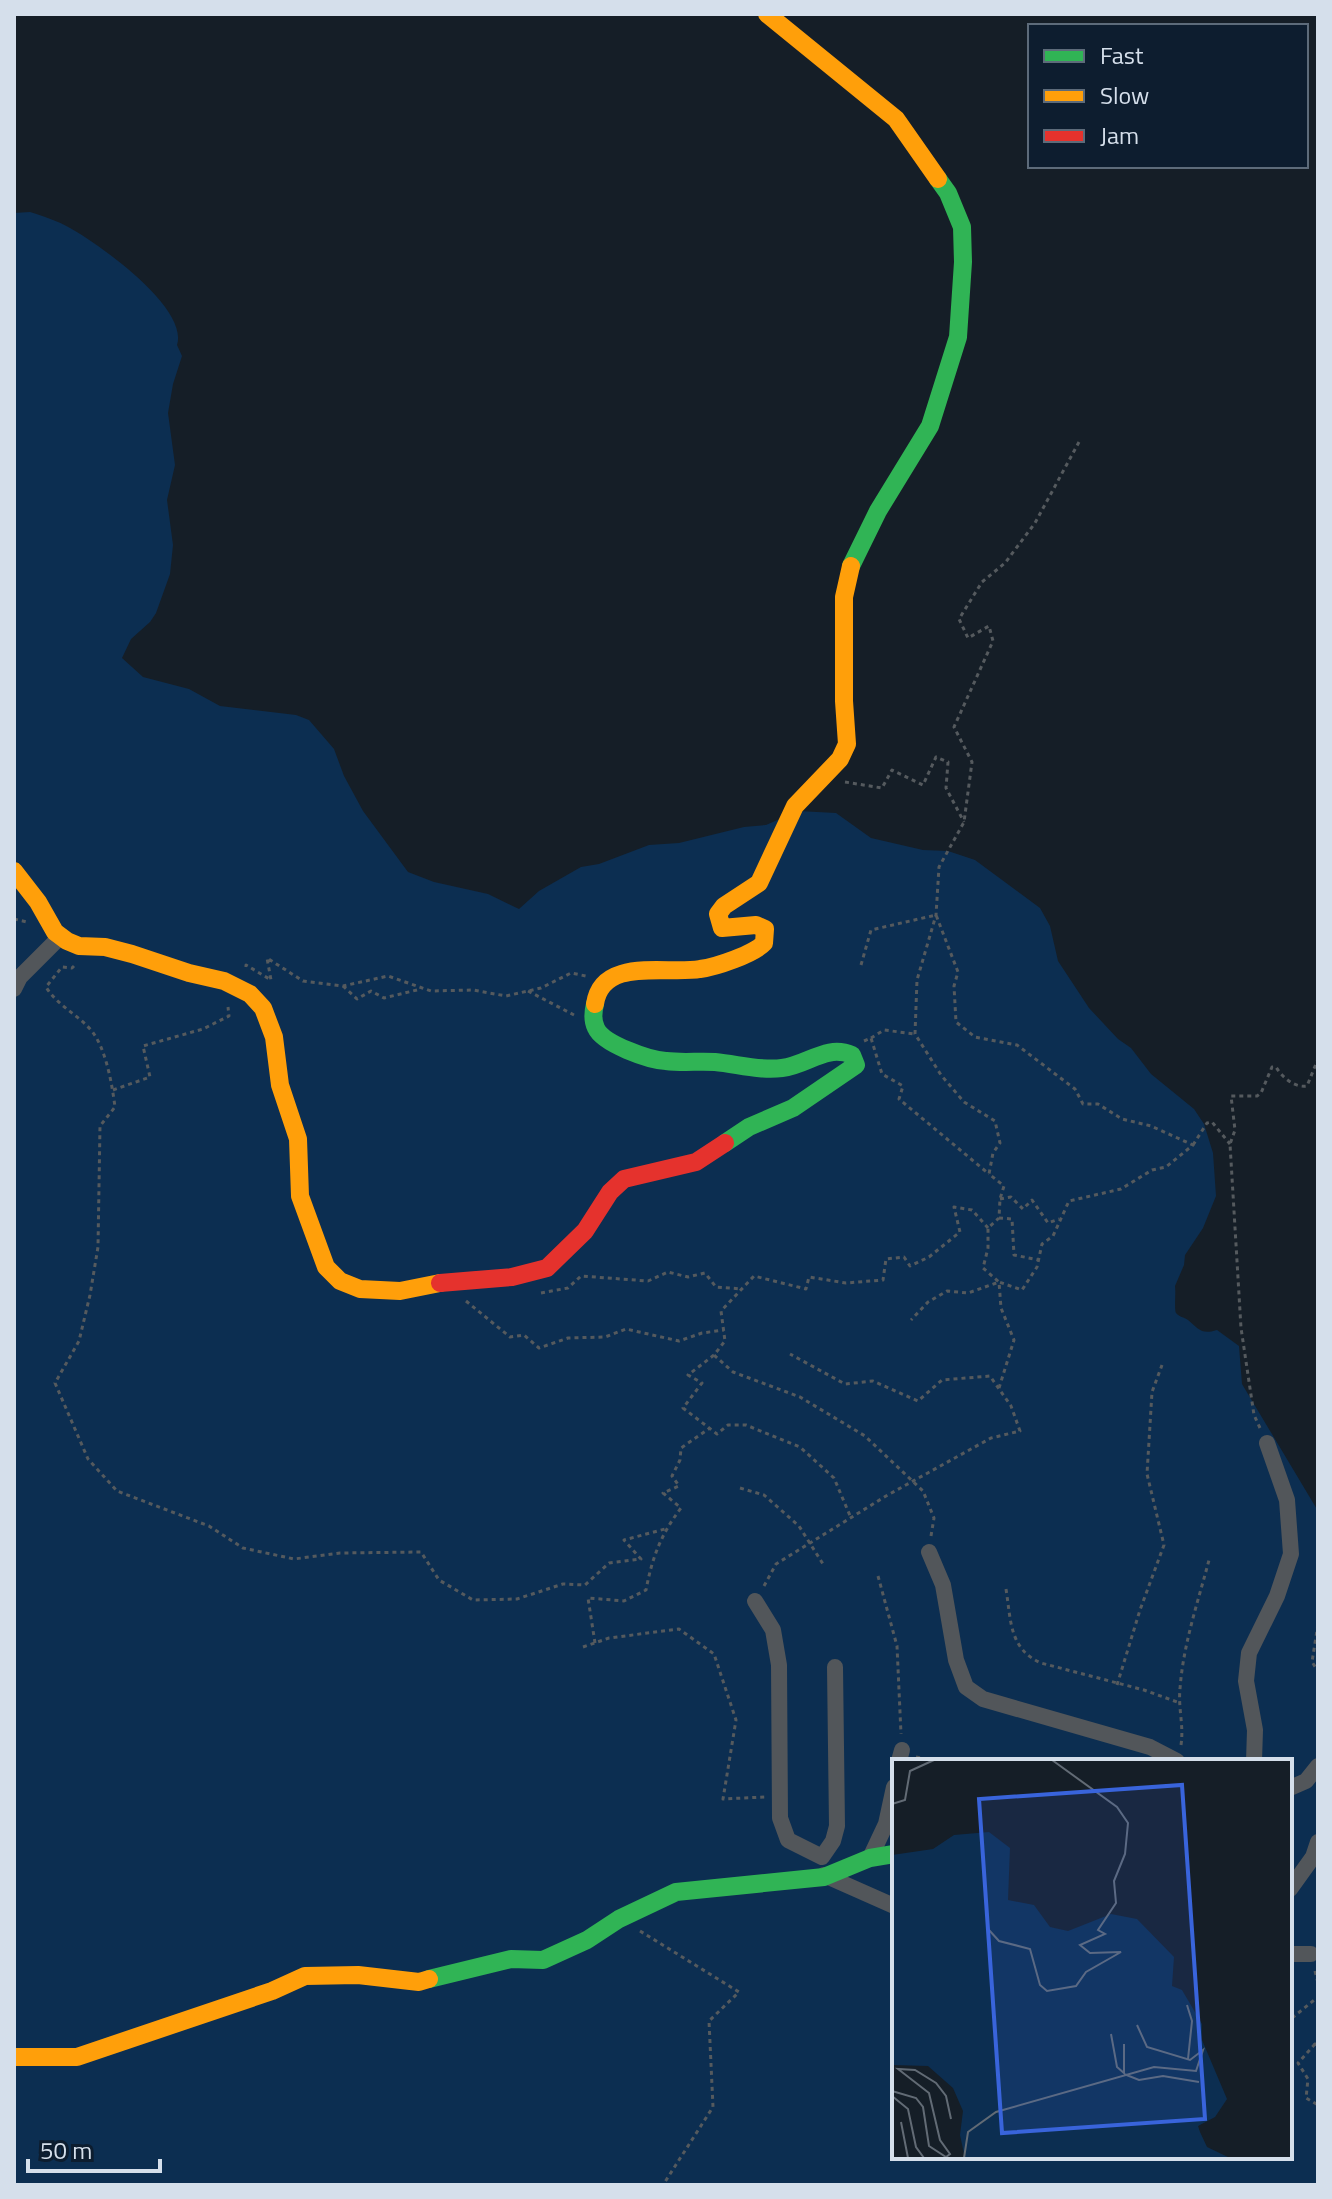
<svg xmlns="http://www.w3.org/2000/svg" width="1332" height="2199" font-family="'Titillium Web',sans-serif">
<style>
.green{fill:#0c2e51;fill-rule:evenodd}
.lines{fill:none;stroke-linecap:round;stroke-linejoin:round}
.path{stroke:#555a5e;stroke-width:3;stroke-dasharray:4 4;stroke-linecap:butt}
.street{stroke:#52565a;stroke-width:16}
.fast{stroke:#30b455;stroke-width:18}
.slow{stroke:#ff9f0a;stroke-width:18}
.jam{stroke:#e5322d;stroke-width:18}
.inset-road{fill:none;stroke:#626b75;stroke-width:2}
.view{fill:#3964db;fill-opacity:0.15;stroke:#3964db;stroke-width:4}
.inset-edge{fill:none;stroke:#d5dfeb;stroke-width:4}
</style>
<rect width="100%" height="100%" fill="#151e27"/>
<path class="green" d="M30,212C43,216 58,221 70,228C99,244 189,308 177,345L182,356L173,384L168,413L175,465L167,500L173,545L170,574L156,613L150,622L131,639L122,658L143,677L189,689L220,706L296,715L309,720L334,749L344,776L363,811L408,872L434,882L488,894L519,909L539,891L581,867L599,864L649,845L679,843L744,827L766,825L798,811L836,813L871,838L923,850L948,851L975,860L1040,908L1050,926L1058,961L1089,1008L1118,1039L1131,1048L1151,1074L1194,1109L1204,1124L1213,1153L1216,1196L1203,1228L1185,1255L1184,1265L1175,1286C1176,1293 1174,1309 1176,1313C1179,1317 1184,1317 1188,1320C1199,1329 1201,1335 1217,1330L1239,1346L1242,1384L1318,1511V2185H14V213ZM894,1761H1290V2157H894Z"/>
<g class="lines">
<g class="path">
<polyline points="845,782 882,788 892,770 923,785 936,757 948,762 946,788 964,822"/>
<polyline points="14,919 27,922"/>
<polyline points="861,965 871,930 936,915 958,972 954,986 956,1022 975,1037 1017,1045 1075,1089 1083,1104 1098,1104 1122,1119 1151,1126 1193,1145 1166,1167 1152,1170 1121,1189 1069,1201 1053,1236 1042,1244 1037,1267 1022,1290 999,1282 968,1293 947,1291 928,1302 911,1320"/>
<path d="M74,966L72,968L62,967L46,987C58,1006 77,1014 91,1030C106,1048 112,1084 115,1107L100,1126L98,1247L90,1295L79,1341L55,1383L88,1459L117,1491L209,1526L243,1548L294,1559L340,1553L421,1552L439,1580L473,1600L517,1599L563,1584L585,1585L609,1563L641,1559L624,1540L665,1529"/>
<polyline points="246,967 246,965 271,980 267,958 303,981 343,986 388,976 431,991 473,990 506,996 541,988 571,973 586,976"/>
<polyline points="343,986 357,999 371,991 384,998 421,989"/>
<polyline points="528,991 574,1015"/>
<polyline points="871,1038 884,1030 915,1034"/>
<polyline points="864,1041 871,1038 882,1074 903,1086 899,1099 989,1174"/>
<polyline points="113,1090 150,1077 143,1046 203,1029 229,1016 228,1007"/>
<polyline points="1193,1145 1207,1123 1212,1122 1230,1144"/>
<polyline points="1000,1199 1011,1197 1023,1209 1032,1200 1048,1223 1059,1219"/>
<polyline points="999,1218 1012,1219 1014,1255 1039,1260"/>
<polyline points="541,1293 568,1288 581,1276 648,1281 668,1272 688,1277 705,1273 716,1287 742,1289"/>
<polyline points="466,1301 510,1337 524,1335 539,1348 568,1338 605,1337 626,1329 679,1341 702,1333 724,1330"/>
<polyline points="714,1355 688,1375 702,1383 683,1408 717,1434 728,1425 746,1425 800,1447 834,1478 851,1518"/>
<polyline points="999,1388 1014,1340 1001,1308 999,1282 983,1268 988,1248 988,1228 999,1218 1000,1199 1004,1186 989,1174 993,1153 1000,1143 995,1121 964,1102 941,1075 915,1034 917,980 936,915 939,867 964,822 972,762 954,727 993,641 989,626 968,638 959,619 982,582 1005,563 1035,523 1079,442"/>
<path d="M1260,1428L1254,1415L1241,1328L1230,1144L1235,1130L1231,1096H1257L1261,1093L1272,1067H1276C1282,1077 1294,1088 1307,1086L1318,1059"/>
<polyline points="740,1488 764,1495 799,1526 823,1564"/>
<polyline points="931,1536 934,1518 923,1491 865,1436 800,1397 733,1372 714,1355 725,1341 721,1311 754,1276 806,1289 809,1277 846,1283 883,1280 886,1259 904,1257 910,1266 929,1257 960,1232 954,1207 972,1210 988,1228"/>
<polyline points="878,1576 897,1646 901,1734"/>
<polyline points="764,1586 776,1564 886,1496 991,1438 1020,1431 1011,1406 990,1376 942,1380 918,1401 873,1381 845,1384 790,1354"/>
<path d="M1006,1589C1011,1620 1009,1649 1041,1663L1144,1690L1180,1703"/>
<polyline points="1318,1624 1312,1662 1318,1671"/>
<path d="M595,1643L588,1598L624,1601L646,1590C652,1558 661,1534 681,1508L663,1493L679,1486L672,1476L680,1460L681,1448L710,1428"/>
<polyline points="583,1647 609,1638 679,1629 714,1654 736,1720 723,1799 765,1797"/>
<polyline points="1117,1685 1140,1610 1164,1545 1147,1474 1152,1392 1162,1365"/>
<path d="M1181,1745C1184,1726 1178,1708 1180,1689C1183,1645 1198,1602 1209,1560"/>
<polyline points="916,1757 939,1761"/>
<polyline points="640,1931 739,1992 709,2021 713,2107 663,2185"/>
<polyline points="1315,1971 1318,1983"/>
<polyline points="1292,2018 1318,1997"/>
<polyline points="1315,2044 1298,2063 1308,2079 1306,2098 1318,2105"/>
<polyline points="1318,2045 1315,2044 1318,2050"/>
</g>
<g class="street">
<polyline points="14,989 20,977 61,936"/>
<polyline points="929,1552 943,1585 956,1660 966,1687 983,1699 1150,1747 1177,1761"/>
<polyline points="755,1601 773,1630 779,1665 780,1818 788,1840 822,1857 833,1841 837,1826 835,1667"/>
<polyline points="899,1761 902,1750"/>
<polyline points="1254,1761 1255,1730 1246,1681 1249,1653 1277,1596 1291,1554 1287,1500 1267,1443"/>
<polyline points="1290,1788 1306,1781 1318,1766"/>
<polyline points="870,1858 886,1824 894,1787"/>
<polyline points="824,1875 894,1906"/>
<polyline points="1290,1889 1313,1857 1318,1842"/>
<polyline points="1290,1954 1311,1954"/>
</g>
<g class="fast">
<polyline points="851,566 878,511 930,426 958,337 963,262 962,227 948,193 938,179"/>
<path d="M595,1004C593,1012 592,1020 596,1028C603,1044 649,1060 666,1061C682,1063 699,1061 715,1062C737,1064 760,1071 782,1068C808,1065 826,1044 852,1055L856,1065L793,1108L749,1127L725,1143"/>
<polyline points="429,1979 511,1959 543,1960 587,1940 619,1919 676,1892 824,1877 870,1858 894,1854"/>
</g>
<g class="slow">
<polyline points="767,14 896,119 938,179"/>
<polyline points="14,871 38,902 55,932 67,941 79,946 105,947 132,954 189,973 224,981 250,994 263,1008 274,1037 280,1085 298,1139 300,1196 326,1267 340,1281 360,1289 400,1291 440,1283"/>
<path d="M595,1004C602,956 668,975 700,969C716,967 754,954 764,943L765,929L756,925L722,928L718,914L724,906L759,883L795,806L840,759L847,744L844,701V597L851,566"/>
<polyline points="14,2057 77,2057 272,1991 305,1976 358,1975 419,1982 429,1979"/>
</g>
<polyline class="jam" points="440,1283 512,1277 547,1268 585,1231 610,1192 624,1179 696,1162 725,1143"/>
</g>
<g transform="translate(892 1759)">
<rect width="400" height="400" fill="#151e27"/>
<path d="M97,73L118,89L116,141L142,146L158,168L176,172L219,155L245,160L282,198L280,227L290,231L310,265V281L335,340L323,358L306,367L308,373L315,388L338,399H73L68,376L71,352L61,329L36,307L0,306V96L41,90L62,76Z" fill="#0c2e51"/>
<path class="inset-road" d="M0,45L13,41L18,12L42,1M97,171L107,182L138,190L148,226L155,232L184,227L194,213L229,193L198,194L188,186L213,175L206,171L224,144L222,122L233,95L236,64L225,48L160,1M295,246L300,262L296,300M219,275L225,308L232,314V285M232,315L247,321L271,317L307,323M0,332L24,339L31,348L37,387L54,398L58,395L48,381L37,334L6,310L23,311L44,324L54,337L59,360M0,337L16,350L24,388L32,399M9,363L16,399M72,399L76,373L104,353L262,308L304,312L311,291L298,301L255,288L245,266"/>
<path class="view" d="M290,26L313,360L110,374L87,40Z"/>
<rect width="400" height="400" class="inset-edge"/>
</g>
<rect width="1332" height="2199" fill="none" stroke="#d5dfeb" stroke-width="32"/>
<rect x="1028" y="24" width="280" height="144" fill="#0d1d2f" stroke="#5d6b7a" stroke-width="2"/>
<rect x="1044" y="50" width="40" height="12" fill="#30b455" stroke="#5d6b7a" stroke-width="2"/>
<text x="1100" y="64" font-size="24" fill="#d5dfeb">Fast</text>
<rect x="1044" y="90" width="40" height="12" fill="#ff9f0a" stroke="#5d6b7a" stroke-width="2"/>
<text x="1100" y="104" font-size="24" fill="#d5dfeb">Slow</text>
<rect x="1044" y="130" width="40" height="12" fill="#e5322d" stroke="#5d6b7a" stroke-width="2"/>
<text x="1100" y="144" font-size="24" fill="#d5dfeb">Jam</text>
<path d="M28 2159v12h132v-12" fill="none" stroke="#d5dfeb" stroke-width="4"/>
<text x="40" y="2159" font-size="24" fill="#d5dfeb" stroke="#0d1d2f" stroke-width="6" paint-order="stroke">50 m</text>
</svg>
